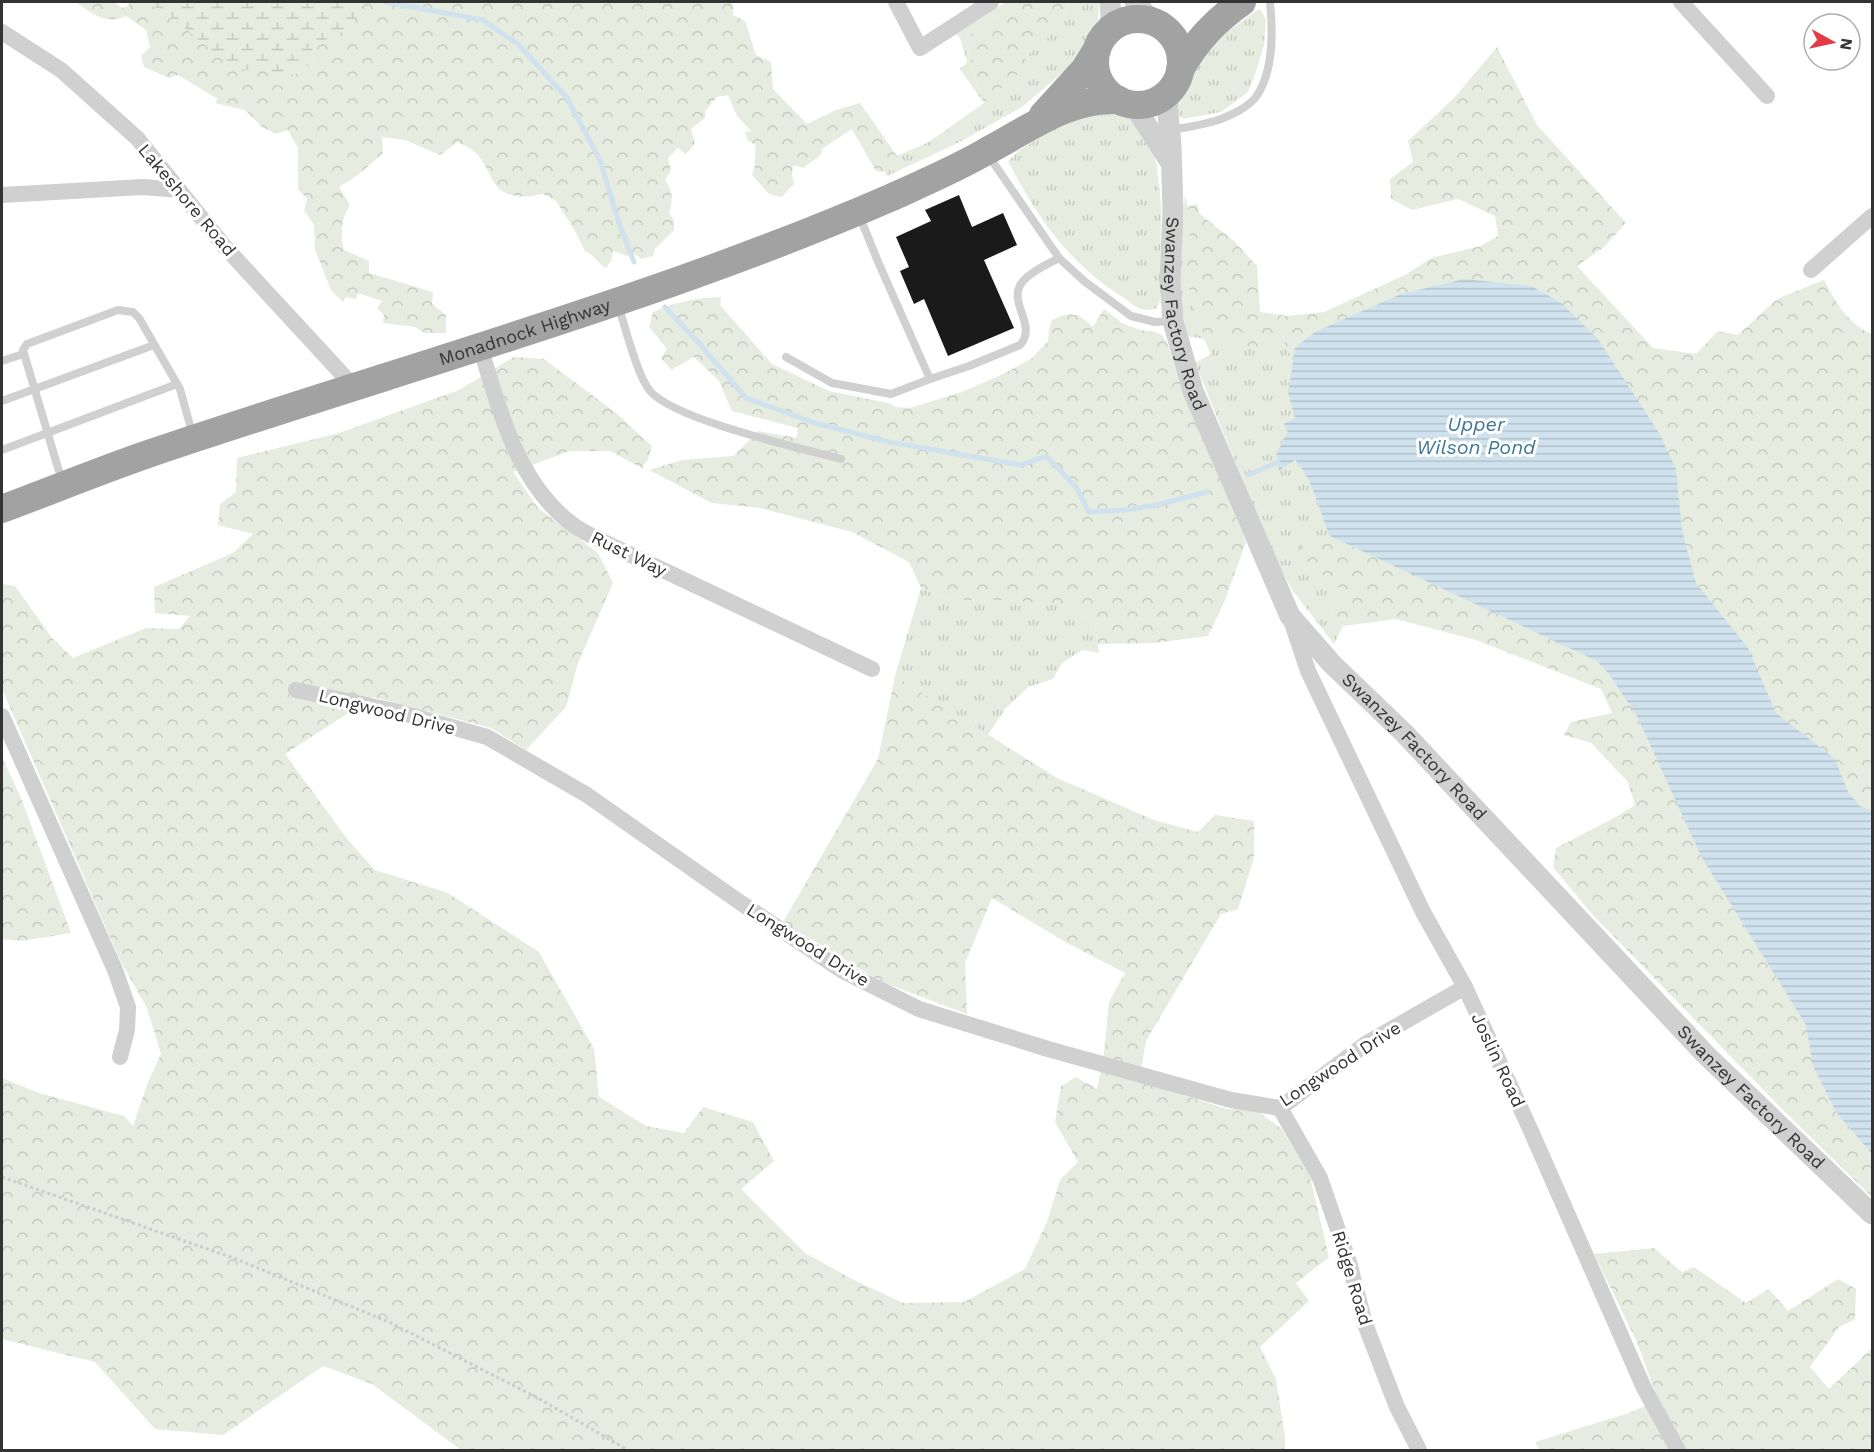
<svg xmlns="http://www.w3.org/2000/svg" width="1874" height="1452" font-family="'Work Sans',sans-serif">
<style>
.grass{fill:url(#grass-tufts)}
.forest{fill:url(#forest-crowns)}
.wetland{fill:url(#wetland-marsh)}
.water{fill:url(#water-rules)}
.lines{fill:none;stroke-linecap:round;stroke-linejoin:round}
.stream{stroke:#cfe2ee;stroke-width:5}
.building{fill:#1a1a1a}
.path{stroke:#cdcdcd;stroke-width:3;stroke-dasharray:3 3;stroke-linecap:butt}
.service{stroke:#d0d0d0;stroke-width:8}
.minor{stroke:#d0d0d0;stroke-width:16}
.tertiary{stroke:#d0d0d0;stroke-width:21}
.trunk{stroke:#a2a2a2;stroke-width:28}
.labels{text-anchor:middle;stroke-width:6;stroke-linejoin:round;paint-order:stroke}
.street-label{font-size:18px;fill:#333;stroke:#fff}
.water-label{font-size:20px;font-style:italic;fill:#3f7597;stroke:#fff}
</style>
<defs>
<pattern id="grass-tufts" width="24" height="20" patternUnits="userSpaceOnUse" patternTransform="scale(1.5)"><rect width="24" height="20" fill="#e6ecdf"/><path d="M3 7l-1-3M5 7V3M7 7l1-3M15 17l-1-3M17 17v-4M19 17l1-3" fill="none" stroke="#c6cbc0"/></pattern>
<pattern id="forest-crowns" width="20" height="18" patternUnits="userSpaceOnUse" patternTransform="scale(1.5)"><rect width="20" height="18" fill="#e6ecdf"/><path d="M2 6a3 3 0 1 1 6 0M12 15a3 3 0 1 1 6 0" fill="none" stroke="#c6cbc0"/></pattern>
<pattern id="wetland-marsh" width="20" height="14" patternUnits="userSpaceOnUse" patternTransform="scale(1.5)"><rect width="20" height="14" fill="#e6ecdf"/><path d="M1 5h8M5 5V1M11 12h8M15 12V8" fill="none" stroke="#c6cbc0"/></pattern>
<pattern id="water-rules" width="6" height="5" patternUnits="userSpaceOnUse" patternTransform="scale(1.5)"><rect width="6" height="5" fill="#cfe2ee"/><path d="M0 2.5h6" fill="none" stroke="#b2c2cd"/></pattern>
</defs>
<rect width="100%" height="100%" fill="#fff"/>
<g class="grass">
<polygon points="1006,2 1018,2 965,38 977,84 984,103 1025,57 1050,36 1056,22 1071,2 1099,2 1098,20 1069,67 1022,107 958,143 887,176 886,172 895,166 897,156 929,142 984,103 959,68 965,65 967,61 960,38 956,34"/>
<polygon points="1258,10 1261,10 1266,20 1264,45 1255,74 1248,92 1221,112 1183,119 1176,114 1175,108 1191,66 1215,40"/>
<path d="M1082,111H1126L1150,143L1157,166L1161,205L1160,299L1157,308C1142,314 1135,306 1124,298C1068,263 1038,218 1008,161L1021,149Z"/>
<polygon points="1185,195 1191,218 1187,276 1282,337 1292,358 1288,392 1296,418 1276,455 1278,462 1295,460 1309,478 1330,536 1342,590 1330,616 1343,626 1334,644 1293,591 1276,561 1195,363 1211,354 1204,339 1188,336 1182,312 1179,270"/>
<polygon points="921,588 951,600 1007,600 1065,606 1094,622 1099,653 1083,650 1062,663 1053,679 1028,687 1005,709 988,735 895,676"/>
</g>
<g class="forest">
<polygon points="1018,2 1071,2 1056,22 1050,36 1025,57 1027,66 984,103 977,84 965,38"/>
<path d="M77,3L114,2L122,8L129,6V2H143L164,11L195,35L270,70L278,86L315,61L312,47L325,39L365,3L362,2H731L733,5V15L745,21L756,55L771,62L773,89L807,124L836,110L860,103L897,156L895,166L886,172L876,171L852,129L822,149L821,155L803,168L793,165L792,175L794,184L781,197L769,194L752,175C757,166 754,156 756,145L748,141L745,132L751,131L737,116L728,95L717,97L705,111V118L691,129L695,144L686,154L678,148L668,158L671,170L665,180C673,190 673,202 669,213L674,220V230L655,249L653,256L641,259L634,253L627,256L613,251L611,261L606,268C597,263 595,255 585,251L574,229L556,201L543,194C527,197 506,200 495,184C489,174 485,164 478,155C473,149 465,146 458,142L440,155L405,140L382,137L383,153L358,175L339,187L350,205C341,218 340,235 344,250L369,261V273L433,292L432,304L446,315V333H425L415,327L383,323L384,315L377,308L382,301L358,293L356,299L346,297L343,302L331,290L315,250L314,225L304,210L307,199L298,189V148L288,130L276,134L262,127L245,110L215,103L218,99L178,75L169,78L144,67L141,56L150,47L146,30L126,16C107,25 92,14 77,3Z"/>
<path d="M1497,47L1537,125L1626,223L1604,247L1577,266L1653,348L1696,354L1718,331L1738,335L1777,299L1824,280C1836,303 1848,324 1872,334V1197L1784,1111L1592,914L1553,867L1556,848L1614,818L1635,805L1628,782L1591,743L1564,735L1571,722L1612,713L1601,689L1476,640L1396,619L1343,626L1330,616L1341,590L1300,555L1301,536L1329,535L1309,478L1295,460L1279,471L1276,455L1285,436L1288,433L1284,424L1295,418L1288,392L1292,358L1282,337L1257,348L1204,335C1197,316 1189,296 1187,276C1185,253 1194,230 1188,206L1197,204L1200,214L1234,241L1257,266L1260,312L1287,316L1324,312L1407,274L1431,258L1481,246L1498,236L1495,216L1458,199L1412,210L1391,199L1390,179L1413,162L1408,141L1454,98Z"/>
<path d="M721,297L720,305L772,364L829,391L888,403L896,407L910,408L962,392L1001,375L1031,359L1048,341L1049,329L1052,320C1072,311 1078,313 1093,327L1104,309L1122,323L1140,330L1155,332L1162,335L1169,347L1178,378L1246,542L1225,600L1208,636L1154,643L1098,644L1094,622L1065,606L1007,600H951L921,588L909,562L852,532L760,508L712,503L649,470L682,460L734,456L758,431L797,438L798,428L732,411L719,381L694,357L671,370L661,358L667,349L649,327L653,312C675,302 696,298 721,297Z"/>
<polygon points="514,357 544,359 616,413 652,446 648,459 642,468 610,451 570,451 513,472 538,508 598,553 613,583 578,663 566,707 526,750 491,728 373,697 285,754 348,840 375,870 448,893 539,952 594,1049 599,1097 646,1126 684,1133 703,1107 753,1122 774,1161 741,1189 805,1253 854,1280 903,1303 964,1302 1025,1269 1047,1222 1060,1180 1078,1162 1055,1122 1061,1086 1076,1077 1097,1089 1104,1053 1109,1002 1125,973 1067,943 992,898 965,963 967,1014 882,982 783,922 878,759 895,676 1057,778 1154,820 1198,832 1215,815 1254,821 1254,858 1238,909 1221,914 1146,1041 1139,1081 1227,1109 1253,1108 1282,1129 1310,1177 1329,1257 1296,1283 1309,1301 1260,1347 1276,1379 1285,1437 1285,1450 461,1450 372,1384 323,1366 223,1435 155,1429 95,1362 2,1339 2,1078 39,1093 124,1116 133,1126 148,1082 161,1054 147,1008 120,960 2,689 2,584 15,586 52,638 73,658 146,628 179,629 190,616 155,613 154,587 233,553 253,534 218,525 220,504 236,492 237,458 339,433 459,390"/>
<polygon points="2,757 21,798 71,933 21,941 2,939"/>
<polygon points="1654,1248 1682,1272 1694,1267 1746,1303 1769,1289 1788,1311 1838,1279 1856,1289 1855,1319 1839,1327 1810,1367 1829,1389 1872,1348 1872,1450 1540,1450 1535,1442 1629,1413 1658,1400 1637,1342 1594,1254"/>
</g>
<polygon class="wetland" points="143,2 362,2 365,3 356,18 343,31 312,47 315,61 278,86 270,70 260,67 238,72 164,11"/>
<path class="water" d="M1464,279L1531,286L1560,302L1598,339L1659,433L1676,469L1682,531L1696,583L1748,648L1776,713L1835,759L1848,792L1860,806L1872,811V1154L1836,1112L1813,1066L1806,1025L1701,856L1637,716L1609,674L1597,661L1330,536C1319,511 1314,480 1295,460L1279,471L1276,455L1285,436L1288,433L1284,424L1295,418L1288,392L1295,348L1315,332L1401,294Z"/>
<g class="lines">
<g class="stream">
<polyline points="386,2 483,20 519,45 567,98 600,160 620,226 634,262"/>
<polyline points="665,307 698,342 746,398 815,423 889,442 1021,465 1046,456 1076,487 1089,512 1126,510 1157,505 1207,492"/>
<polyline points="1248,475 1278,462"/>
</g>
</g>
<polygon class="building" points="959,195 972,227 1003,213 1017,245 984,260 1014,328 948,356 924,299 914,304 900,271 909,267 896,237 931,221 925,210"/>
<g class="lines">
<polyline class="path" points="2,1177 236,1259 389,1322 536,1397 628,1450"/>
<g class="service">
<path d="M1171,130C1187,127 1205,125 1221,119C1233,114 1247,108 1256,97C1274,71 1273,32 1270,2"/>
<polyline points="988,155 1059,258 1084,281 1131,316 1155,322 1173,321"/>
<path d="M618,305C625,326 637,375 650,391C675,420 800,448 841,459"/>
<polyline points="786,357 832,383 891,394 930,379 879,264 859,215"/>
<polyline points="2,361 23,354"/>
<path d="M930,379L969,366L1020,345C1039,324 1004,301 1024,280C1033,270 1048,264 1059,258"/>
<polyline points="2,401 154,345"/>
<polyline points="2,450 177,384"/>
<polyline points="64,482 58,468 23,350 27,344 118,310 133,312 139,318 180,389 193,436"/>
</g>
<g class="minor">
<polyline points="896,2 920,48 991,2"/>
<polyline points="1681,2 1767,96"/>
<polyline points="2,32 61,70 137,138 225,247 355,388"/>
<polyline points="2,195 143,187 179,190"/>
<polyline points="1811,270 1872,216"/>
<path d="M480,347C500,409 516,482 572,524C582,532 596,538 608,544L872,669"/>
<polyline points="1291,620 1308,671 1423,912 1465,987 1531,1131 1644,1388 1678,1450"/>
<polyline points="296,690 399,712 487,737 587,795 741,903 843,971 919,1009 1048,1049 1231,1100 1280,1108 1367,1043 1465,987"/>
<polyline points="2,716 115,970 128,1007 127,1030 120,1057"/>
<polyline points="1280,1108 1320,1178 1349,1262 1365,1324 1397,1407 1419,1450"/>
</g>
<g class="tertiary">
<polyline points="1135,2 1153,22"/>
<polyline points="1108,32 1111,17 1110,2"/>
<path id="s1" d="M1170,91L1167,104L1171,145L1173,210L1170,282L1173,321L1193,391L1290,616L1332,664L1404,733L1706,1055L1872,1214"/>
<polyline points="1131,104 1139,113 1171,163"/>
</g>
<g class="trunk">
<circle cx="1138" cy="62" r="43"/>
<path d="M1180,70C1196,41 1215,21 1242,2"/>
<polyline points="1043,115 1084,70 1097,49"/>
<path id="s2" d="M2,509C50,491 99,471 148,454C395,370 650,302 890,198C923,183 956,169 987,151C1031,128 1067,98 1119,100"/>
</g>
</g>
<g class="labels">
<g class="street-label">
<text transform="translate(187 200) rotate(50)" y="6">Lakeshore Road</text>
<text dy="6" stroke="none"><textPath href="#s1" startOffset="225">Swanzey Factory Road</textPath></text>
<text dy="6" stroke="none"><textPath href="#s2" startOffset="552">Monadnock Highway</textPath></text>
<text transform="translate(629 554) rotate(26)" y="6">Rust Way</text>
<text transform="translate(387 712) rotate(14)" y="6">Longwood Drive</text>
<text dy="6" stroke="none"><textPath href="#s1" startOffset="729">Swanzey Factory Road</textPath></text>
<text transform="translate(808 945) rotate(32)" y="6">Longwood Drive</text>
<text transform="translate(1498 1060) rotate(65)" y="6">Joslin Road</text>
<text transform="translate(1340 1064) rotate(-33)" y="6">Longwood Drive</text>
<text dy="6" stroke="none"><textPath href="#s1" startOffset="1215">Swanzey Factory Road</textPath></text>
<text transform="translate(1352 1278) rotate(73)" y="6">Ridge Road</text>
</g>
<g class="water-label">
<text x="1476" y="431">Upper<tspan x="1476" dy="23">Wilson Pond</tspan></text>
</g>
</g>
<rect width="1874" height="1452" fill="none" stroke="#333333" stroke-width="6"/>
<g transform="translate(1832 42) rotate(98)"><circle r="28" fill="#ffffff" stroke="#adadad" stroke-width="1.5"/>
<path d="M0-4.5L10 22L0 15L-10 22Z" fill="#e63946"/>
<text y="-9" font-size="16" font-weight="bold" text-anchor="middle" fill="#333333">N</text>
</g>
</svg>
